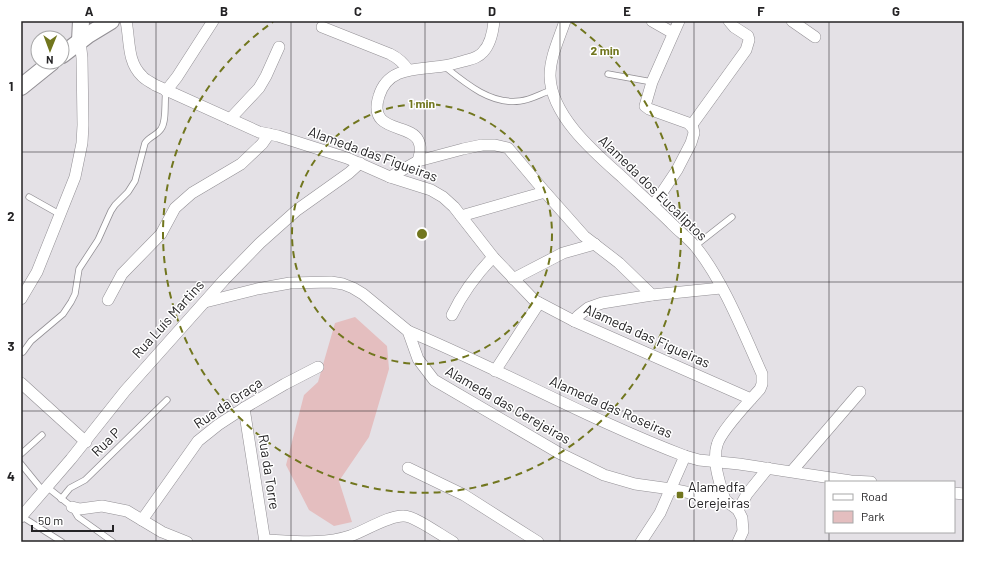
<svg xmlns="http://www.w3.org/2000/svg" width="985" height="563" font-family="Barlow,sans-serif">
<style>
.green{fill:#e4bebf}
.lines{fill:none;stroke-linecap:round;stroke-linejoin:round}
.lane-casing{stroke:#939095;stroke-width:7}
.street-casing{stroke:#939095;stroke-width:12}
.secondary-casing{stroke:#939095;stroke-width:18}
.lane{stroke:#fff;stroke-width:5.5}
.street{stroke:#fff;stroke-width:11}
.secondary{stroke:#fff;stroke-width:16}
.grid{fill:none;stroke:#242325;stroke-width:1;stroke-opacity:0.55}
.ring{fill:none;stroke:#71761e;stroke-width:2;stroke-dasharray:7 5}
.poi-dot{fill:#71761e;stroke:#fff;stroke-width:1.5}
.labels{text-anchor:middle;stroke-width:3;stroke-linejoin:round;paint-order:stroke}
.street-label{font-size:14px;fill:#242325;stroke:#fff}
.poi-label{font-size:14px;fill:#242325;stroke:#fff;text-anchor:start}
.centre{fill:#71761e;stroke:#fff;stroke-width:2}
.ring-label{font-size:12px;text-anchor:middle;font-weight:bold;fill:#71761e;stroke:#fff;stroke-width:3;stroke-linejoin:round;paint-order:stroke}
.neatline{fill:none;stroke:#242325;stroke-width:1.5}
.grid-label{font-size:13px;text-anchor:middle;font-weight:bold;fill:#242325}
</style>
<rect width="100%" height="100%" fill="#e4e1e6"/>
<polygon class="green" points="355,317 387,346 389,369 369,437 339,481 352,522 334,526 309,510 286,465 304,395 318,382 335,323"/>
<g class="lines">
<g class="lane-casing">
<g id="lane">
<path d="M444,66C465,83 491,105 520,101C531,100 542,93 552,90"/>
<polyline points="608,74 652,82"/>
<polyline points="29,197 61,215"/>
<polyline points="695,246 732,217"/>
<path d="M23,352L31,341L63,314L71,302L75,294L79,269L98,240L111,211L115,205L128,192L135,181L145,143C149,137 157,135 161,129C167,121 164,101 166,91"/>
<polyline points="227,403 234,415"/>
<polyline points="21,454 42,435"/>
<polyline points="21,464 43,491"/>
<polyline points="47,487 72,507 78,517 113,542"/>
<polyline points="61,499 70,488 85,480 167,400"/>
<polyline points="21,516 62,542"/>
</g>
</g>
<g class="street-casing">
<g id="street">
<path d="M126,21C130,40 127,62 142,76C145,80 151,82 155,85L259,132L278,136L347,158L390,177L431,190L443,197L454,207L493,257L534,300L574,321L751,399"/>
<path d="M565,21C559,39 550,57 550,76C551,116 595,153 622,177C639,193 656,208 673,225C680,232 688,238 695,246C723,280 744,334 762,374V384L760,389C749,402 721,430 717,445C712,462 720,484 725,500"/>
<polyline points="652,21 673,33"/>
<polyline points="792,21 815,37"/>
<path d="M322,27L390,54C398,58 403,62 408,70"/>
<polyline points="166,91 177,77 213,21"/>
<polyline points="230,119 259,88 266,76 279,47"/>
<polyline points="691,126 746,50 749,40 748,36 734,27 729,21"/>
<path d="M418,161C420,154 422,147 418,140C410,123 367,133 379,96C388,66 418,70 443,66C450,65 457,63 464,61C471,59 478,58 483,52C490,45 493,31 494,21"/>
<polyline points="390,177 418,161 463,149 482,145 495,145 508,148 545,192 584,236 619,263 652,295"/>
<polyline points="653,206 677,170 691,143 694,133 693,128 688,123 649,109 645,106 652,82 679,21"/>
<polyline points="461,216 545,192"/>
<polyline points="513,279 563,253 595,244"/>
<polyline points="21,299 37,272 75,177 82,143 83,125 82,58 80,41"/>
<polyline points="108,300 122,274 161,234 175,208 192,193 241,164 262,144 269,134"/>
<polyline points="205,302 257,289 290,283 331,282 343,284 353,288 363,294 408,331 418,359 434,380 559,453 604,475 635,484 671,489 725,500 738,510 742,518 743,531 738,542"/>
<path d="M452,315C463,292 476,275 493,257"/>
<polyline points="574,321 578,316 588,308 602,303 652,295 721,288"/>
<path d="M408,331C502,370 590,420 685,456L699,460L739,464L851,481L871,482"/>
<polyline points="495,371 539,303"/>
<polyline points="21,383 86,442"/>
<polyline points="244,408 265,542"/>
<polyline points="408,468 464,495 538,542"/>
<polyline points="792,471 860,392"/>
<polyline points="954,493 964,494"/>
<polyline points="72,507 80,509 102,506 127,511 162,532 187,542"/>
<polyline points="738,510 747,494 768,468"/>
<polyline points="21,517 71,459 125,391 224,280 260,243 297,210 349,173 360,163"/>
<polyline points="142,520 198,441 218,425 244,408 285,384 318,367"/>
<path d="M265,540C293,541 323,545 350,536C365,531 389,515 404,516C415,516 442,536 453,542"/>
<polyline points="641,542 660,513 685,456"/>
</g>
</g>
<g class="secondary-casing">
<g id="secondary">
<polyline points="80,41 81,21"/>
<polyline points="62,55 88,35 111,21"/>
<polyline points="21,87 52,62"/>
</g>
</g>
<use href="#lane" class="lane"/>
<use href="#street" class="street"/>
<use href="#secondary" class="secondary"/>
</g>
<path class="grid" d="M156,21V542M291,21V542M425,21V542M560,21V542M694,21V542M829,21V482M21,152H964M21,282H964M21,411H964M829,532V542"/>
<g class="ring">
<circle cx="422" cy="234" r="130"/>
<path d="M571 22A259 259 0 1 1 273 22"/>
</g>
<rect class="poi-dot" x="676" y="491" width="8" height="8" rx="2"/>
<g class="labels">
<g class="street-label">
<text transform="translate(373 154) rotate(20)" y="5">Alameda das Figueiras</text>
<text transform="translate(653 188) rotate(44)" y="5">Alameda dos Eucaliptos</text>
<text transform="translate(168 319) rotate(-48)" y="5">Rua Luís Martins</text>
<text transform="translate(647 336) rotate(24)" y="5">Alameda das Figueiras</text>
<text transform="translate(228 403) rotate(-34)" y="5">Rua da Graça</text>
<text transform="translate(508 405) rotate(30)" y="5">Alameda das Cerejeiras</text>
<text transform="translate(611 407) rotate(24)" y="5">Alameda das Roseiras</text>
<text transform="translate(106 442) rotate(-44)" y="5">Rua P</text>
<text transform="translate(269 472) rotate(81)" y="5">Rua da Torre</text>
</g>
<g class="poi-label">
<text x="688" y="492">Alamedfa<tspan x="688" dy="16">Cerejeiras</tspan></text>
</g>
</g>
<circle cx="422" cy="234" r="6" class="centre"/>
<g class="ring-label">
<text x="605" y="55">2 min</text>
<text x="422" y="108">1 min</text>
</g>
<rect width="985" height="563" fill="none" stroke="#ffffff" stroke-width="44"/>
<rect x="825" y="481" width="130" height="52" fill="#ffffff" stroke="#a7a7a8"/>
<rect x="833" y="494" width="20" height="6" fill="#ffffff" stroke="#a7a7a8"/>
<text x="861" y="501" font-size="12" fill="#242325">Road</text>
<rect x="833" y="511" width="20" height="12" fill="#e4bebf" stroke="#a7a7a8"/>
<text x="861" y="521" font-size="12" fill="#242325">Park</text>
<g transform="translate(50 50) rotate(181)"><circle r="19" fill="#ffffff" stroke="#a7a7a8"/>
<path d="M0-3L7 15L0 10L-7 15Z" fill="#71761e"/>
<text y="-6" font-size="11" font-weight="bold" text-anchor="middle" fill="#242325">N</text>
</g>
<path d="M32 525v6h81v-6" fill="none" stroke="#242325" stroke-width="2"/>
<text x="38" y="525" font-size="12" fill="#242325" stroke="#ffffff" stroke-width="3" paint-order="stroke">50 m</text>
<rect x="22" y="22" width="941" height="519" class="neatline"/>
<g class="grid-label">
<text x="89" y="16">A</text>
<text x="224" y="16">B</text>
<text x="358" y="16">C</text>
<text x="492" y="16">D</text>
<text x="627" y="16">E</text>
<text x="761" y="16">F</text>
<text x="896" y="16">G</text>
<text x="11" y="91">1</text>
<text x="11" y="221">2</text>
<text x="11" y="351">3</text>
<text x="11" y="481">4</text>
</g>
</svg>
